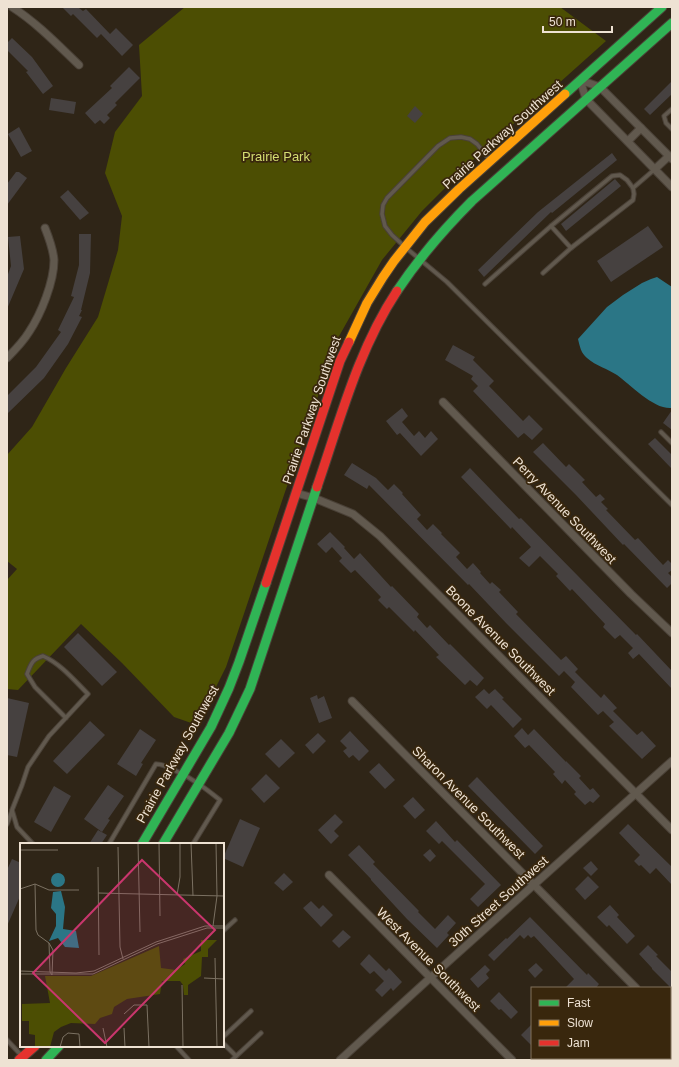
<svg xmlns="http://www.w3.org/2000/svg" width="679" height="1067" font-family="Arial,sans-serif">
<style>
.green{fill:#4c4e03}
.water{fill:#2b7686}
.building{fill:#464140}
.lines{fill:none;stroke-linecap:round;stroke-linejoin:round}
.lane-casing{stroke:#4a4137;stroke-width:5.5}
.street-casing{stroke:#4a4137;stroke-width:9}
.fast-casing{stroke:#4a4137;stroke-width:11}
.slow-casing{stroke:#4a4137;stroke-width:11}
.jam-casing{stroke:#4a4137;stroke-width:11}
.lane{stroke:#61594e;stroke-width:3.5}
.street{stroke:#61594e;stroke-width:7}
.fast{stroke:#30b455;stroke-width:9}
.slow{stroke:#ff9f0a;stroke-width:9}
.jam{stroke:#e5322d;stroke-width:9}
.labels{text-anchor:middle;stroke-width:3.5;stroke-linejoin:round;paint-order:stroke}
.street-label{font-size:13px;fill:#eee2d3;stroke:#39270d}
.park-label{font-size:13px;fill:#d5de72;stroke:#39270d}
.inset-road{fill:none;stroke:#7b7162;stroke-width:1}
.view{fill:#c9366d;fill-opacity:0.15;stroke:#c9366d;stroke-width:2}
.inset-edge{fill:none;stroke:#eee2d3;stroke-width:2}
</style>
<rect width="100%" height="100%" fill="#2f2517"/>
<polygon class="green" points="185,7 560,7 606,41 472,161 422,211 382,260 338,338 285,492 226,667 197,725 174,717 122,663 81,624 18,690 7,689 7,580 17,569 7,561 7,455 32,427 66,368 98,317 118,250 122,216 105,173 115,132 142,96 139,45"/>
<path class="water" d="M657,277L672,287V408C654,410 631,385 617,375C608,369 596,366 587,358C581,353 580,347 578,339L607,307L623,295L642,283L651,279Z"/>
<g class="building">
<polygon points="62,7 80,7 79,8 83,11 86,9 110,34 116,28 133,45 122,56 101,34 97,38 73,14 71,16"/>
<polygon points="12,38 32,57 53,86 43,94 26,72 28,71 7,50 7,43"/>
<polygon points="129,67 140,78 115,103 117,105 107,115 110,118 104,124 100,120 95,124 85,113 112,88 110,86"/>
<polygon points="672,81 672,94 650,115 644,109"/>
<polygon points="51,98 76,102 74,114 49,110"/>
<polygon points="415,106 423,114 415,123 407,116"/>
<polygon points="19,127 32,151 21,157 8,134"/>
<polygon points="612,153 617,160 552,213 551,212 484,277 478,270 538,212"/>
<polygon points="16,172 19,172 27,178 7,205 7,184"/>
<polygon points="615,179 621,186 566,231 561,224"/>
<polygon points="68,190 89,213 80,220 60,197"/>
<polygon points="648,226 663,247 611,282 597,261"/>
<polygon points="79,234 91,234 90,273 81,310 82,310 79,316 82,317 68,344 44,378 7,414 7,396 36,367 61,332 58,330 74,297 71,296 79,265"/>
<polygon points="20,236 24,269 7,309 7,277 11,266 8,237"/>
<polygon points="453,345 475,357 473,360 494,381 489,386 523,421 529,415 543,429 532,440 524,433 518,438 473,391 478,386 471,379 473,376 445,360"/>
<polygon points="402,408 408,416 402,422 414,436 419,431 425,438 431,431 438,439 421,456 400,433 397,435 386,421"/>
<polygon points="672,410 672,430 663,423"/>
<polygon points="655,438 672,455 672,469 648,444"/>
<polygon points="543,443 566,467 569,464 585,480 582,482 596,497 600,494 605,499 601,502 608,509 606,510 635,540 638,538 663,565 668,560 672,564 672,570 668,573 672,577 672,583 667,588 624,544 623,545 576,495 533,452"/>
<polygon points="352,463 376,478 388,490 394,484 403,493 402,494 421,515 417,519 427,530 433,524 442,533 441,534 460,553 456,557 467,569 473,563 481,572 480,573 490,584 492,582 501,590 499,592 518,612 516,614 561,660 566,656 578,669 575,672 601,698 604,694 617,708 613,711 637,735 642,731 656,746 642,759 609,726 614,722 603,711 598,715 571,687 575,682 564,671 559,676 506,623 469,584 468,585 369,485 367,489 344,475"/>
<polygon points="470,468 519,519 521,518 636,635 637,634 672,671 672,689 639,654 633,659 628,653 633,648 620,635 615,639 603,627 605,624 572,589 570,591 556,576 558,574 540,556 529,567 519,558 531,547 512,527 511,529 461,477"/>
<polygon points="330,532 345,547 344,548 354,559 360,553 391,587 392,586 419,614 417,617 427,628 430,625 449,645 450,644 484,678 477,686 470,680 465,685 436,657 439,655 415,630 414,632 389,607 387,609 378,600 381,597 355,570 351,573 339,561 342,558 332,547 326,553 317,544"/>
<polygon points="78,633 117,672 102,686 64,647"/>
<polygon points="484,689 489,694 495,689 504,698 502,699 522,719 513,728 491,705 487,709 475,697"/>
<polygon points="317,695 318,699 324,696 332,718 319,723 310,698"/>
<polygon points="7,698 29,703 17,757 7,755"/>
<polygon points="90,721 105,735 67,774 53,761"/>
<polygon points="522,728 528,735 534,729 566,762 566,761 581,776 579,778 590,790 593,788 600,796 593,803 590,801 585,805 574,794 576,792 565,780 562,784 553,774 555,772 529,745 525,748 514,736"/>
<polygon points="140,729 156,740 141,763 143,764 136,776 117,764"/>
<polygon points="350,731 369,751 359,761 353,755 349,758 343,751 347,748 340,741"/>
<polygon points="318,733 326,741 313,754 305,745"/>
<polygon points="281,739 295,753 279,768 265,754"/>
<polygon points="379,763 395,780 385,789 369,772"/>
<polygon points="266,774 280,788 264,803 251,789"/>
<polygon points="477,777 543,846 535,854 468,786"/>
<polygon points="108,785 124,796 108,819 110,820 102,832 84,819"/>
<polygon points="54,786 71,796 51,832 34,822"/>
<polygon points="413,797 425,810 415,819 403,806"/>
<polygon points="335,814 343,822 334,831 339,836 331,844 318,830"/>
<polygon points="240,819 260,828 243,867 223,858"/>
<polygon points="436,821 455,842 457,840 501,885 478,907 470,899 485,884 442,841 439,844 426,831"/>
<polygon points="628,824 672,867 672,885 656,868 650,874 641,865 639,866 634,861 640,855 619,833"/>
<polygon points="98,830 107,835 101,844 89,844"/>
<polygon points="359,845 375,862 373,864 419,911 418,912 435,929 448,915 456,923 447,933 449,935 437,948 407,919 371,880 371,879 348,855"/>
<polygon points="430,849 436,856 430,862 423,855"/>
<polygon points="12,859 21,863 21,894 7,926 7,870"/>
<polygon points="591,861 598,869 591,876 583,868"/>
<polygon points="284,873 293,882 283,891 274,883"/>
<polygon points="588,876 599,887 585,900 575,889"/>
<polygon points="311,901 319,909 323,905 333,915 321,927 303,908"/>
<polygon points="610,905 619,915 617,917 635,936 627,944 609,925 607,927 597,917"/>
<polygon points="530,917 587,975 588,973 599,984 596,988 565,988 574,979 534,936 531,938 528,935 524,939 520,935 494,961 488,955 506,938 507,939"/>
<polygon points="343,930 351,937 339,948 332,941"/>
<polygon points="648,945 658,955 656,956 672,972 672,989 652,969 652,968 639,954"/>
<polygon points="369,954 386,971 389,968 402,982 393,991 391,988 382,997 375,990 384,981 374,971 370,974 360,964"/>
<polygon points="536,963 543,970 535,978 528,970"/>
<polygon points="485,965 490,970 486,974 489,978 478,988 470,979"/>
<polygon points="499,992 518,1012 511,1019 501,1009 499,1010 490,1001"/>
<polygon points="532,1024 532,1046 521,1035"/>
</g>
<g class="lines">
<g class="lane-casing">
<g id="lane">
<polyline points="672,109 664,116 666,123 672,129"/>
<polyline points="490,160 477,144 470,139 461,137 450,138 438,146 387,198 383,205 382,214 385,226 392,235 405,247 447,282 672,505"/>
<polyline points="551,226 571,248"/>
<polyline points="543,273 571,248 633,200 634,194 633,188 655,169"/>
<polyline points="485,284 551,226 612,176 620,175 627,180 633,188"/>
<polyline points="661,432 672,443"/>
<polyline points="7,824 12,811"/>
<path d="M33,844L17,827L12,810L22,785L28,767L49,736L88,694C74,680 61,664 43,656C32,659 31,664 27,674L35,687L66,718"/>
<path d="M109,844L156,764C163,764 168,767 174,770C192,778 205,788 220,800L193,844"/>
<polyline points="223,931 235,920"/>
<polyline points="223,1037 251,1011"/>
<polyline points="7,1040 22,1056"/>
<polyline points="223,1043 236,1056"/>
<polyline points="176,1046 189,1060"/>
<polyline points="232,1060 261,1033"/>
</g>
</g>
<g class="street-casing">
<g id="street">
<path d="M12,7C37,23 58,45 79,65"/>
<polyline points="628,141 641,128"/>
<polyline points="672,159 600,87 580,80 586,99 672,187"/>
<polyline points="655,169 669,156"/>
<path d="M7,358C15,350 23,342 29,332C41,314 54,282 54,260C53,248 49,238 45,228"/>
<polyline points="443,402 631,594 672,633"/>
<polyline points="296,493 314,498 353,514 380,536 672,830"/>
<polyline points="352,701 636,988"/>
<polyline points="329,875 512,1060"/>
<polyline points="670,1022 672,1024"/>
<polyline points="340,1060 430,978 672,761"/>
</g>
</g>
<g class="fast-casing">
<g id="fast">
<polyline points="565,94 662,7"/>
<path d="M397,291C419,258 444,229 472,201L672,23"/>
<polyline points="142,844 211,727 229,688 239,662 266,583"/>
<polyline points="163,844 229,733 250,689 317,487"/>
<polyline points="46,1060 59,1046"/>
</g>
</g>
<g class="slow-casing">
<polyline id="slow" points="349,342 367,303 383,277 394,261 425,222 459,189 565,94"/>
</g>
<g class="jam-casing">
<g id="jam">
<path d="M317,487C340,420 358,350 397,291"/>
<polyline points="266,583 340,361 349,342"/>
<polyline points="19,1060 35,1046"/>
</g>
</g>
<use href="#lane" class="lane"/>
<use href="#street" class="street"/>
<use href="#fast" class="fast"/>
<use href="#slow" class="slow"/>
<use href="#jam" class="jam"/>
</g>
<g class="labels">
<g class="street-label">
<text transform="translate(502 134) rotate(-42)" y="5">Prairie Parkway Southwest</text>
<text transform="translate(311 410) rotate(-71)" y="5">Prairie Parkway Southwest</text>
<text transform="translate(565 510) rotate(46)" y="5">Perry Avenue Southwest</text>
<text transform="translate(501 640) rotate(45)" y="5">Boone Avenue Southwest</text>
<text transform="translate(177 754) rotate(-61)" y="5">Prairie Parkway Southwest</text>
<text transform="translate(469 802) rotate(45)" y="5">Sharon Avenue Southwest</text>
<text transform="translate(498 901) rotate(-42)" y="5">30th Street Southwest</text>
<text transform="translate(429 959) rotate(45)" y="5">West Avenue Southwest</text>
</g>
<g class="park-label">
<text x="276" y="161">Prairie Park</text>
</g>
</g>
<g transform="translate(20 843)">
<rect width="204" height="204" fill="#2f2517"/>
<path d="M181,97H197L188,106V114H182L181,133L168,142V152H164L163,142L160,138H142L140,151L107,156L94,164L92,171L80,175L75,181L51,180L41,184L34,189L30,204H15V192L9,191V178H2V161L30,160L25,133H71L139,103L141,125L156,127L165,121L163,116L181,108Z" fill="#4c4e03"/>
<path d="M31 37a7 7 0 1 1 14 0a7 7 0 1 1-14 0ZM41,48L45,64L43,86L56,88L59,105L45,104L38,95L29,98L36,83V71L31,65L33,49Z" fill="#2b7686"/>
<path class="inset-road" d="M118,0L120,89M139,0L140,73M171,0L173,53M98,4L100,104L103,116M0,7H38M78,24L79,112M15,41L16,87L18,92L29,100M0,46L15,41L29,47H59M78,50L204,53M157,52L160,34V0M193,83L197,53L196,0M29,100L33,107L32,132L30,129ZM195,115L197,204M0,128L56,130L74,128L136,99L185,83H204M0,131H73L137,101L187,85H204M184,135L204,136M162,142L163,204M104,171L114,162H127L129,204M83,185L87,204M104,185L105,204M40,204L43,194L48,190L59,191L60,204"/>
<path class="view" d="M122,17L195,87L85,200L13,130Z"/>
<rect width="204" height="204" class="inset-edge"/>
</g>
<rect width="679" height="1067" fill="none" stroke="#eee2d3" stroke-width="16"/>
<rect x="531" y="987" width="140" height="72" fill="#39270d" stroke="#81725c"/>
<rect x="539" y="1000" width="20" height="6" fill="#30b455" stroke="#81725c"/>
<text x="567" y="1007" font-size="12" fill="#eee2d3">Fast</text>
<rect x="539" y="1020" width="20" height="6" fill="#ff9f0a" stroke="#81725c"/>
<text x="567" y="1027" font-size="12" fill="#eee2d3">Slow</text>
<rect x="539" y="1040" width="20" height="6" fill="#e5322d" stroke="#81725c"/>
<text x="567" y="1047" font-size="12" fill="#eee2d3">Jam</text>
<path d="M543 26v6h69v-6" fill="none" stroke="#eee2d3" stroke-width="2"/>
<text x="549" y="26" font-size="12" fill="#eee2d3" stroke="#39270d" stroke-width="3" paint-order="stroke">50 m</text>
</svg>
